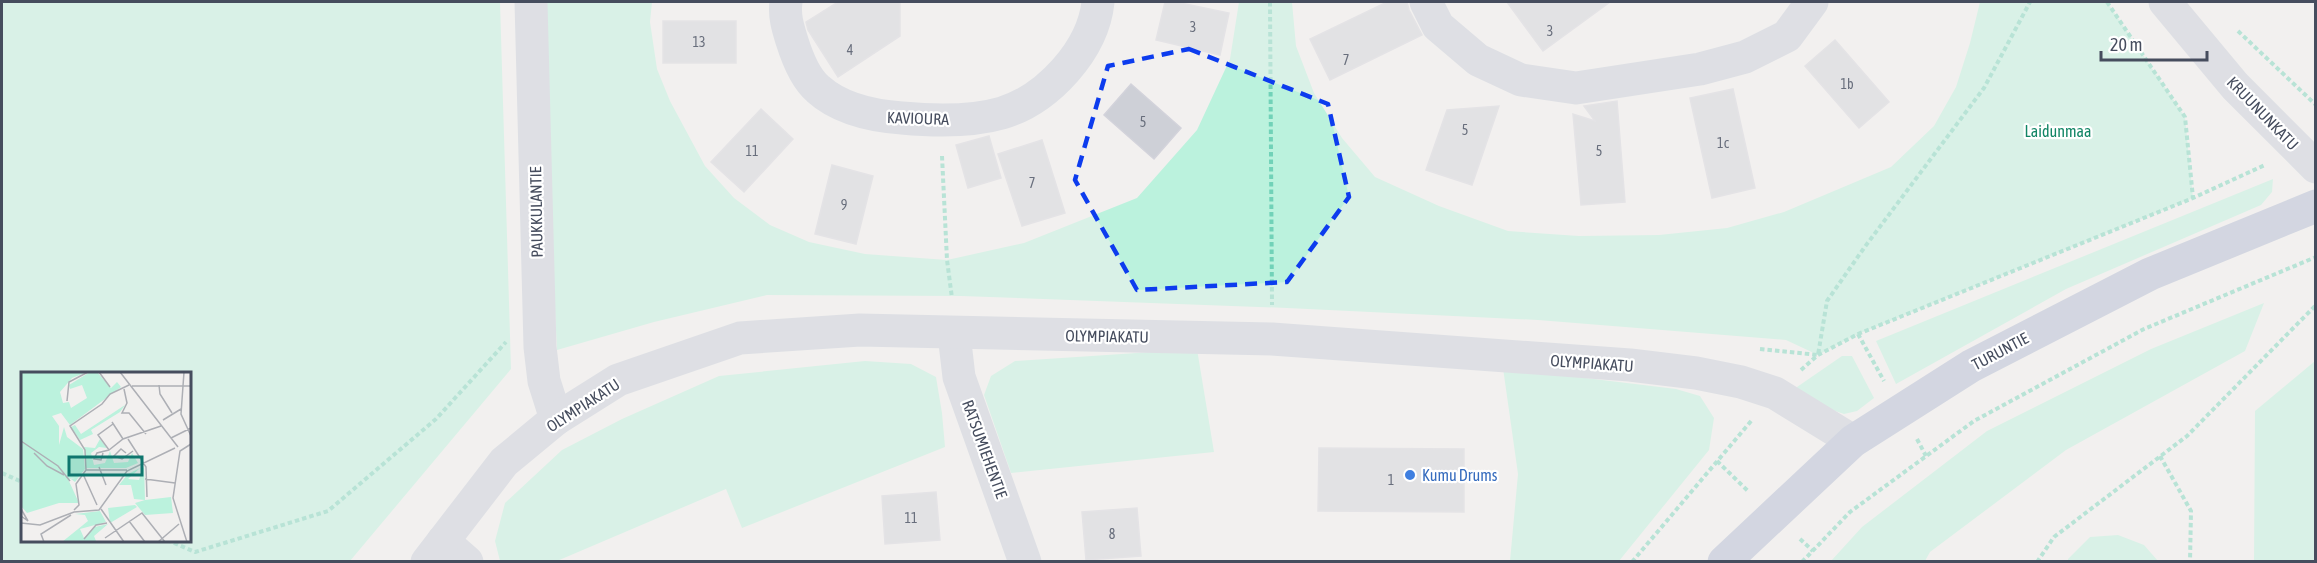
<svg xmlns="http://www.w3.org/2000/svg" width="2317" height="563" font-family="'Asap Condensed',sans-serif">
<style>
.green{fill:#bbf2dd;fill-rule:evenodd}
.building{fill:#ced0d7;stroke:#d3d3db;stroke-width:1.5}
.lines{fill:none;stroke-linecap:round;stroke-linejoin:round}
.path{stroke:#71d2b8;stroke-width:4;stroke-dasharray:4.5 3;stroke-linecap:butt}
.minor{stroke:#c5cbd8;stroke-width:33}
.major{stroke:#adb7d0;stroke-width:33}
.marked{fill:none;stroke:#0d3cee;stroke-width:4.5;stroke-dasharray:12 8;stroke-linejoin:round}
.shop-dot{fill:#3f7fe0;stroke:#fff;stroke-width:2}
.labels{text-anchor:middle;stroke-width:4.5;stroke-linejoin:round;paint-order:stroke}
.number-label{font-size:14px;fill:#686e7c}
.street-label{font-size:16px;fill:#464d5e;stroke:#fff}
.park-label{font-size:16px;fill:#118565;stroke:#fff}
.shop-label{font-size:16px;fill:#366cbe;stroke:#fff;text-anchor:start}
.inset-road{fill:none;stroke:#adafb5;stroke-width:1.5}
.view{fill:#0f766e;fill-opacity:0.15;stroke:#0f766e;stroke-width:3}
.inset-edge{fill:none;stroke:#464d5e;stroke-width:3}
</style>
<rect width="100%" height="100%" fill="#f2f0ef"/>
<g class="green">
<path d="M2,2H500L511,369L350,561H2ZM22,374H189V540H22Z"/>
<polygon points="544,2 652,2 650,22 657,69 670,101 705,166 734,198 770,225 809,242 865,254 947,260 1024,243 1137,198 1197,130 1230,59 1239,2 1292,2 1296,46 1314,93 1342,138 1375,177 1439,206 1508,231 1579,236 1659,235 1727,228 1784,212 1891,167 1934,126 1956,87 1970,43 1980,2 2107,2 2185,117 2193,198 1858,334 1818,355 1786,340 1538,320 1287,308 961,296 767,295 654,322 557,350 546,132"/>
<polygon points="2273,179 2272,192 2261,205 2066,289 1896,384 1876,341"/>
<polygon points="2264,303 2245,351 2066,450 1930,552 1925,561 1831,561 1862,527 1987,431 2151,349"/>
<polygon points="1197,349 1214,452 1011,473 984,395 991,376 1015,361"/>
<polygon points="1842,356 1852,356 1874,398 1857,411 1844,414 1795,397 1797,387"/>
<polygon points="865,361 911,364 936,377 942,413 945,447 742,528 726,489 557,561 500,561 495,541 505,503 562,450 622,419 719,376"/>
<polygon points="2315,361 2315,561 2254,561 2255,411"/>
<polygon points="1503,368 1676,389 1700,396 1714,418 1709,450 1619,561 1510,561 1518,474"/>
<polygon points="2118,535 2144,545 2158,561 2068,561 2068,559 2090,537"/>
</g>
<g class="building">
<polygon points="838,2 900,2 900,36 838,77 808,30 806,22"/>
<polygon points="1165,2 1176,2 1229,13 1220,55 1156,40"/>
<polygon points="1387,2 1407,2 1409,10 1422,35 1330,80 1310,39"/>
<polygon points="1507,2 1610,2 1543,51"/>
<rect x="663" y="21" width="73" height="42"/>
<polygon points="1835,40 1889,102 1859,128 1805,66"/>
<polygon points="1131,84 1181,128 1154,159 1104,115"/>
<polygon points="1733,89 1755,188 1712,198 1690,98"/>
<polygon points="1617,101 1625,202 1581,205 1573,114 1595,121 1584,106"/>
<polygon points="1499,106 1472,185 1426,170 1447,110"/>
<polygon points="761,109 793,139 744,192 711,162"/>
<polygon points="989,136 1001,178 968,188 956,145"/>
<polygon points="1042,140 1065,213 1022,226 998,154"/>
<polygon points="832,165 873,176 856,244 815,234"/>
<polygon points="1319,448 1464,449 1464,512 1318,511"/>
<polygon points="936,492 940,540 885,544 882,496"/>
<polygon points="1137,508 1141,556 1086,560 1082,512"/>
</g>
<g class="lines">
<g class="path">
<polyline points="1270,2 1272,305"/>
<polyline points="2107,2 2185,117 2193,198"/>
<polyline points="2238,31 2316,105"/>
<polyline points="942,156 947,260 952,298"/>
<polyline points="1858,334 1884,381"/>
<polyline points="1760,349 1818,355 1827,301 1864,248 1984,88 2030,2"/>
<polyline points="1801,370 1818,355 1858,334 2193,198 2265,165"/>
<polyline points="1917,439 1926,456"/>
<polyline points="2160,456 2191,511 2190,562"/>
<polyline points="1717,461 1748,491"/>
<polyline points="2,473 22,482"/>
<polyline points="1800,539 1813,551"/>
<polyline points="167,540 195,552 328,511 436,419 506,342"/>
<polyline points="1632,562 1752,420"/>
<polyline points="1802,562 1850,512 1974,421 2144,329 2316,257"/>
<polyline points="2037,562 2054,537 2187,436 2316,305"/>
</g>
<g class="minor">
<polyline points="531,2 540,347 544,381 556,419"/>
<path d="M786,2C784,16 788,28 792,41C797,57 805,78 818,89C840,109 874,116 902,118C934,121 971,122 1002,113C1048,99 1093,50 1098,2"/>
<polyline points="1426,2 1438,26 1478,60 1521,80 1576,88 1700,69 1745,57 1787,36 1812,2"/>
<polyline points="2165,2 2235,86 2316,167"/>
<polyline points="954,334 959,377 1025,562"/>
<polyline points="443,541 467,562"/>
<polyline points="427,562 504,462 556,419 618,380 740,338 860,330 1272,339 1630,365 1696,373 1741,382 1775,393 1853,441"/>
</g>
<polyline class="major" points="1724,562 1853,441 1971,366 2150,274 2316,206"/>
</g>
<path d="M0 0H2317V563H0ZM1189,49L1328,104L1349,197L1287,282L1137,290L1075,180L1108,66Z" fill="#f2f0ef" fill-opacity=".55" fill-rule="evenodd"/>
<path class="marked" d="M1189,49L1328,104L1349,197L1287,282L1137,290L1075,180L1108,66Z"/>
<circle class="shop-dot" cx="1410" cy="475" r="6"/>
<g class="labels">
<g class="number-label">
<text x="1193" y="32">3</text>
<text x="1550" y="36">3</text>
<text x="699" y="47">13</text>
<text x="850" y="55">4</text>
<text x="1346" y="65">7</text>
<text x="1847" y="89">1b</text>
<text x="1143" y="127">5</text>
<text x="1465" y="135">5</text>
<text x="1723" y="148">1c</text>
<text x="752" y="156">11</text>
<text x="1599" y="156">5</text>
<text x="1032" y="188">7</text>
<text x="844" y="210">9</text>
<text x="1391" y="485">1</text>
<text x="911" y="523">11</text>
<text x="1112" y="539">8</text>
</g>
<g class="street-label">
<text transform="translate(2263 113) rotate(46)" y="6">KRUUNUNKATU</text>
<text transform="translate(918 118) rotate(2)" y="6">KAVIOURA</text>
<text transform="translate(536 212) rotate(-91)" y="6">PAUKKULANTIE</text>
<text transform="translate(1107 336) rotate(1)" y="6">OLYMPIAKATU</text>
<text transform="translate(2000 351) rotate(-28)" y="6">TURUNTIE</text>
<text transform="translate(1592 363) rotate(4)" y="6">OLYMPIAKATU</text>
<text transform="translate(583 405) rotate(-33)" y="6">OLYMPIAKATU</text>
<text transform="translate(985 449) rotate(70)" y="6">RATSUMIEHENTIE</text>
</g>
<g class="park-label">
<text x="2058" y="137">Laidunmaa</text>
</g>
<g class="shop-label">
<text x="1422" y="481">Kumu Drums</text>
</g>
</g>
<g transform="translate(21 372)">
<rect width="170" height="170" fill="#f2f0ef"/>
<path d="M0,0H66L51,6L39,20L42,31L48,30L50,36L66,26L61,13L49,17L48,13L69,0H76L90,16L96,10L100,15L49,53L40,41L31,44L38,54V73L43,55L46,65L62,77L64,97L54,110L50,107L54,106L47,107L58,131H38L6,141L0,134ZM104,33L99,40L70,58L72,62L59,68L50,55L54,53L60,62ZM79,67L86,76L78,75L70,81L73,93L84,91L89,79L93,91L107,90L111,81L117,91L105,96H65L63,75L74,76ZM123,94L124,128L150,125L152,141L124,143L114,131L124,128L113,127L110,113H98L107,102L119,96L107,107L118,108ZM114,133L116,135L89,151L87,136ZM79,139L85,150L59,157L63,166L74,155L87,152L73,164L75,169L41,170L67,149L64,143L54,142Z" fill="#bbf2dd"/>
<path class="inset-road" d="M78,0L89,15M99,0L157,75M163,0L160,42L170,64M138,13L139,22L151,41M111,14H170M103,17L106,31L101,41H108L125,62M46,29L48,10L67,0M142,48L160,37M91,50L102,67M92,52L77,63L88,78L102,67L140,54M150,66L170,56M107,67L125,95L126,125M0,69L37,94L49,109M13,81L26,94L43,103M82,81L80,88L73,87L76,81L88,78M105,81L100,77L93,84L101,87L112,79M78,95L85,113M65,98L64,78L49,54L81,32L89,22L108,13M62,102L76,133M124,107L154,111M0,137L7,149L0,144M80,137L103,170M53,138L58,133L55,112L65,98H106M108,149L124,170M0,151L19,153L53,140L78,138L106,99L154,76M84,166L121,141L144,170M63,167L75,153L86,151M23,170L20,162L50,143M137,170L158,152M166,170L152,126L159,79L170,72"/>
<path class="view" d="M48,85H121V103H48Z"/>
<rect width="170" height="170" class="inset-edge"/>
</g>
<rect width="2317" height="563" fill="none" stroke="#464d5e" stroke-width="6"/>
<path d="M2101 51v9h106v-9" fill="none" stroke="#464d5e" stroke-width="3"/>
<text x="2110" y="51" font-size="18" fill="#464d5e" stroke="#ffffff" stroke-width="4.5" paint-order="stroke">20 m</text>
</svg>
